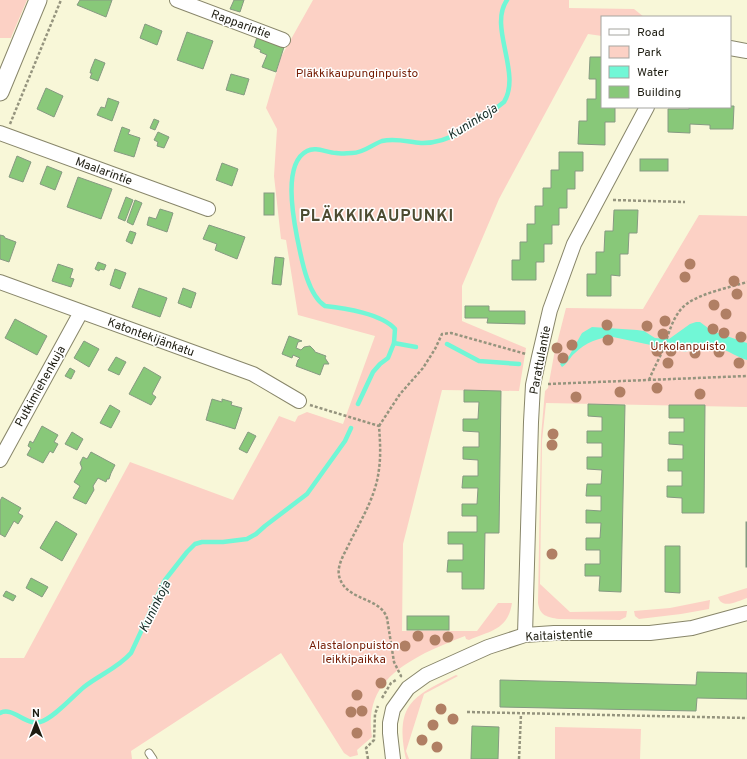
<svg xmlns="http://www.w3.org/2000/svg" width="747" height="759" font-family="Overpass,sans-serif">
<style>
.green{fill:#fcd1c5}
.water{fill:#71f7d6}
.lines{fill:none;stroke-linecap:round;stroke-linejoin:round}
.stream{stroke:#71f7d6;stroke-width:4.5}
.building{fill:#88c879;stroke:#869a82}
.service-casing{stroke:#88866a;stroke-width:9}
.minor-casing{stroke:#88866a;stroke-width:16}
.tertiary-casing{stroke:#88866a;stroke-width:19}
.path{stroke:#95947e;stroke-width:2.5;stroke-dasharray:3 2;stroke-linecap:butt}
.service{stroke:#fff;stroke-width:7}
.minor{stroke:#fff;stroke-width:14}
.tertiary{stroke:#fff;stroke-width:17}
.tree{fill:#b07f64}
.labels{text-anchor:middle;stroke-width:3;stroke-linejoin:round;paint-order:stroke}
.street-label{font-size:12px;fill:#1e1d12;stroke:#fff}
.park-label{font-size:12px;fill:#751d05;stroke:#fff}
.water-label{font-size:13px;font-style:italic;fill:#172e28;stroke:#fff}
.district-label{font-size:16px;font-weight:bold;letter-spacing:1px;fill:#4c4b31;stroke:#fff}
</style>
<rect width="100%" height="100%" fill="#f8f7d8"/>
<g class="green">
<polygon points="0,0 27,0 12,35 11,38 0,38"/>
<path d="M313,0H569V8L634,9L644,17H602V36L588,34L499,199L462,286V321L526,348L519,391L442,390L403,544L402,631H477L498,603H512C508,630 490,631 469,640L466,639L465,636C451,641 438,647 425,653C389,672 365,693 372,737L357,750L358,755L350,757L344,753L281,653L131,751L132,759H0V658H24L130,462L233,500L279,416L295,422L298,416L307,412L343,424L375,336L298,315L286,240L281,239L274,176L277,129L266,108L281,57Z"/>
<path d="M699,215L747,216V407L546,403L542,441L540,584L570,612L627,611L626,617L620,620L559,619C547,617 540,616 538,603L541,436L545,391L548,388L554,355L566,308L643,309Z"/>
<path d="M747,588V598C738,601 722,610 718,597Z"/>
<polygon points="710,600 709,609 681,614 639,619 635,616 634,611 670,608"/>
<path d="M456,675L458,676L424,694L406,751L409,759H406C395,705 411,697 456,675Z"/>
<polygon points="555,727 641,729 640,759 555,759"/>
</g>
<path class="water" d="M696,322H700L712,331L747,343V360C736,357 715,343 706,343C699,344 694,350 688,351C686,352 681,351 679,351L613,337C599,337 585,343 575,353C570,357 568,363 562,367L560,364L569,356L582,333L592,327L637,330L644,331L655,338L669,339L690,324Z"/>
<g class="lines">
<g class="stream">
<polyline points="394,343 416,347"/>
<polyline points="447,344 479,361 519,364"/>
<path d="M358,404L373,372L380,364L388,358L394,343L395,329C382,314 345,308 325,306C307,295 301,256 297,237C293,216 283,163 307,151C316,146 327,153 336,153C341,154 347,153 352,153C364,153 371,145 382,141C396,138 408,142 421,143C452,144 481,120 504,102C522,73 488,27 507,0"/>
<path d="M0,713C13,706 25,726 40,722C53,719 73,696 84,687C99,675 118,668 131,653L165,580L187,552L195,544L202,542H223L247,539L256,534L265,526L307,494L345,441L351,428"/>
</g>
</g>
<g class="building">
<polygon points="80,0 112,0 106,17 77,5"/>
<polygon points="234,0 244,0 240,12 230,9"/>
<polygon points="145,24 162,31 157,45 140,38"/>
<polygon points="187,32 213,41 203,69 177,60"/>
<polygon points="257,37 284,47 276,72 262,67 267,55 260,52 261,50 254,47"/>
<polygon points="590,57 602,57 602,107 615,107 615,122 605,122 605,145 578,144 579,121 587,121 587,99 596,99 596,79 589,79"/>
<polygon points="95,59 105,63 98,81 90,78 92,73 90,73 91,69"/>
<polygon points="231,74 249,79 244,95 226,90"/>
<polygon points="46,88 63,96 54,117 37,109"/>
<polygon points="108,98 119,102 112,121 97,115 101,107 105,108"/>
<polygon points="730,106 734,106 733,129 710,129 710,125 690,124 690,133 668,132 668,109 689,109 689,107 730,107"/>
<polygon points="154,119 159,121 155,130 150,128"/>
<polygon points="122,127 130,130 128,134 140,138 134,157 114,151"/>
<polygon points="158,132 169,137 164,148 157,146 158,142 154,140"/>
<polygon points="559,152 583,152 583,171 575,171 575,189 567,189 567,208 559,208 559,225 552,225 552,244 544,244 544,262 536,262 536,280 512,280 512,260 520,260 520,242 527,242 527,224 535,224 535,206 543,206 543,188 551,188 551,170 559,170"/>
<polygon points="17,156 31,162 23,182 9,177"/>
<rect x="640" y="159" width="28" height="12"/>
<polygon points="222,163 238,169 232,186 216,180"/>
<polygon points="47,166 62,172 55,190 40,184"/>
<polygon points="78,177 112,189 101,219 67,207"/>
<rect x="264" y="193" width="10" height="22"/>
<polygon points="126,197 133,200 125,221 118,218"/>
<polygon points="135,200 142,203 133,225 127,222"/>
<polygon points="160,209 173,213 167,232 147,225 149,217 156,219"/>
<polygon points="614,210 638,210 637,233 629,233 628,254 620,254 620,276 611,275 611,296 587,296 587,274 596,274 596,252 604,252 605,231 613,231"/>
<polygon points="209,225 245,237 237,259 215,250 217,244 203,239"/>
<polygon points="130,231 136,233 132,244 126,241"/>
<polygon points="0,235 4,236 5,238 16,242 9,262 0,259"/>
<polygon points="275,257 284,258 281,285 272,284"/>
<polygon points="98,262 106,265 104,270 100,269 99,271 95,269"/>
<polygon points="58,264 73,269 70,278 74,279 71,287 52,281"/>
<polygon points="115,269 126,273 120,289 110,285"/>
<polygon points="139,288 167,298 160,317 132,307"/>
<polygon points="183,288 196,293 191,308 178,303"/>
<polygon points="465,306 489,306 489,311 525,311 525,324 487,323 488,318 465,318"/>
<polygon points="15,319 47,336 37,355 5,338"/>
<polygon points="289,336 302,341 298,342 296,348 301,350 304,347 310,346 314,350 315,352 326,356 325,358 329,364 324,364 320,375 296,366 298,360 300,358 293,355 292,358 282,354"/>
<polygon points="84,341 99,349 89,367 74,358"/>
<polygon points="116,357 126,362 119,375 108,370"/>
<polygon points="144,367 161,377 152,394 156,397 151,405 129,394"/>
<polygon points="70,368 75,371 71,379 65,376"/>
<polygon points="464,390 501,391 499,533 485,533 484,589 462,589 462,572 447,572 448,560 463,560 463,544 448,544 448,532 477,532 477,516 462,516 462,504 477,504 478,488 462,488 463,476 478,476 478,460 463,459 463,447 479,447 479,432 463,431 463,419 478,419 479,402 464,402"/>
<polygon points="212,399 222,402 222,399 232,402 231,405 242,408 235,429 206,420"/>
<polygon points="588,404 625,405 621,592 599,591 600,576 585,576 585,564 600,564 600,550 586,550 586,538 600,538 601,523 586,523 586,510 601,511 601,496 586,496 587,484 601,484 602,470 587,469 587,457 602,457 602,443 587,443 587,431 602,431 602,417 588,416"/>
<polygon points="110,405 120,411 111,428 100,423"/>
<polygon points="669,405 705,405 704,513 682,513 682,498 667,497 667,486 682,486 682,471 668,471 668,459 683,459 683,445 669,444 669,432 684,432 684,418 669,418"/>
<polygon points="42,426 58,435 54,442 58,444 53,453 50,451 43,463 27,455 31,448 28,446 30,441 33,443"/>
<polygon points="72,432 83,439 77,450 65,444"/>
<polygon points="248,432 256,436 247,453 239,449"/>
<polygon points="91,452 115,465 111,473 109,479 107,479 106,482 98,478 93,486 94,490 86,504 73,498 80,486 74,482 82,468 80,463 83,457 87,459"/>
<polygon points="2,497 21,508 18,513 23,516 18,524 14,521 5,537 0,534 0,501"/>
<polygon points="56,521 77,534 62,561 40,548"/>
<rect x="746" y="522" width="1" height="45"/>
<polygon points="665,546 680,546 680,593 665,592"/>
<polygon points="31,578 48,587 42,597 26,588"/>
<polygon points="6,591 16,596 13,601 3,596"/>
<rect x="407" y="616" width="42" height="14"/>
<polygon points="697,672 747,673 747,699 697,698 696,711 500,707 500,680 696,685"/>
<polygon points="472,726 499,727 498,759 471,759"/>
</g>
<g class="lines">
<g class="service-casing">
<polyline id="service" points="149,753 153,759"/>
</g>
<g class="minor-casing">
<g id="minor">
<polyline points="177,0 283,40"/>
<polyline points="730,48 747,51"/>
<polyline points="0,133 208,209"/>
<polyline points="0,282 253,374 299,401"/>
<polyline points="0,460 81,312"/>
<polyline points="525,635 531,422 533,385 539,357 550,310 574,244 647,107"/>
<polyline points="393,759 390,733 390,723 393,709 408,688 426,675 488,647 525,635 554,633 650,633 692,628 747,613"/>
</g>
</g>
<g class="tertiary-casing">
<polyline id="tertiary" points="0,92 38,0"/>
</g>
<g class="path">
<polyline points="10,124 61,0"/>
<polyline points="613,200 685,202"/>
<path d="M649,380C653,370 658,361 662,352C669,335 672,314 688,303C702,293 731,287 747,282"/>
<polyline points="548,384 747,376"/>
<path d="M310,405L379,426C380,440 381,455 379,469C376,496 362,518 350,542C345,553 335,567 340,579C348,601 380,597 387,618L394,662L401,676L400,677"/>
<polyline points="379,426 400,394 423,368 435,349 442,334 451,333 526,354"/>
<polyline points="382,698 391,683 396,680"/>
<polyline points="467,712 747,718"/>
<polyline points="368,759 366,748 374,740 375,714 378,706"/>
<polyline points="519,759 521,714"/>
</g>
<use href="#service" class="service"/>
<use href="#minor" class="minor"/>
<use href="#tertiary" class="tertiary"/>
</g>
<g class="tree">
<circle cx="690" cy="264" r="5.5"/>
<circle cx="685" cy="277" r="5.5"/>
<circle cx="734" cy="281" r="5.5"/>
<circle cx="737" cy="294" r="5.5"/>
<circle cx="714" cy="305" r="5.5"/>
<circle cx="726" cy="314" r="5.5"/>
<circle cx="665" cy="321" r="5.5"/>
<circle cx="607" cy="325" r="5.5"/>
<circle cx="647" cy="326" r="5.5"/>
<circle cx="713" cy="329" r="5.5"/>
<circle cx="724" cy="333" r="5.5"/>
<circle cx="663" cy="334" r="5.5"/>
<circle cx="741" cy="337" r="5.5"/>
<circle cx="608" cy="340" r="5.5"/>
<circle cx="572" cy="345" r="5.5"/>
<circle cx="557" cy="348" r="5.5"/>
<circle cx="657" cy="351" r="5.5"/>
<circle cx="671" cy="351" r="5.5"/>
<circle cx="719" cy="352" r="5.5"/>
<circle cx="695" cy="353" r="5.5"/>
<circle cx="563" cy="358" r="5.5"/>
<circle cx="668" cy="363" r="5.5"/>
<circle cx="739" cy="363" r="5.5"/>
<circle cx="657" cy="388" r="5.5"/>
<circle cx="620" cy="392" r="5.5"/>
<circle cx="700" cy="394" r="5.5"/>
<circle cx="576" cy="397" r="5.5"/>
<circle cx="553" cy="434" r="5.5"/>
<circle cx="552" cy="445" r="5.5"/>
<circle cx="552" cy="554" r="5.5"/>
<circle cx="418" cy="636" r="5.5"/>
<circle cx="448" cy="637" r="5.5"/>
<circle cx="435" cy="640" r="5.5"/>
<circle cx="405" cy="646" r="5.5"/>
<circle cx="381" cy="683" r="5.5"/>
<circle cx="357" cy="695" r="5.5"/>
<circle cx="441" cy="709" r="5.5"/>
<circle cx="362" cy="711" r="5.5"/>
<circle cx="351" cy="712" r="5.5"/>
<circle cx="453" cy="719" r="5.5"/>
<circle cx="433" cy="725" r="5.5"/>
<circle cx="357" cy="733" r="5.5"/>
<circle cx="422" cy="740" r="5.5"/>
<circle cx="437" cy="747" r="5.5"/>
</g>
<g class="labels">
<g class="street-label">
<text transform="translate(241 24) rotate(20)" y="4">Rapparintie</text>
<text transform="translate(104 171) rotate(20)" y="4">Maalarintie</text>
<text transform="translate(151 337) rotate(20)" y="4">Katontekijänkatu</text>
<text transform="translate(540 360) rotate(-79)" y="4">Parattulantie</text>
<text transform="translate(40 386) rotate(-61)" y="4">Putkimiehenkuja</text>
<text transform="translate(559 635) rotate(-3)" y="4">Kaitaistentie</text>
</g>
<g class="park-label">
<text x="357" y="77">Pläkkikaupunginpuisto</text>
<text x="688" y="350">Urkolanpuisto</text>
<text x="354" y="649">Alastalonpuiston<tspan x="354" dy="14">leikkipaikka</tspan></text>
</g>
<g class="water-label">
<text transform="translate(472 121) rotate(-32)" y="5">Kuninkoja</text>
<text transform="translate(154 606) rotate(-64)" y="5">Kuninkoja</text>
</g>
<g class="district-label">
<text x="377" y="221">PLÄKKIKAUPUNKI</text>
</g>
</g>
<rect x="601" y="16" width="130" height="92" fill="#ffffff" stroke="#a5a5a0"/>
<rect x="609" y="29" width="20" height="6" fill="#ffffff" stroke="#a5a5a0"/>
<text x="637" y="36" font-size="12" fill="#1e1d12">Road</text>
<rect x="609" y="46" width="20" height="12" fill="#fcd1c5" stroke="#a5a5a0"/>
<text x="637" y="56" font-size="12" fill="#1e1d12">Park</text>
<rect x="609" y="66" width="20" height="12" fill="#71f7d6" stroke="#a5a5a0"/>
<text x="637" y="76" font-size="12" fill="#1e1d12">Water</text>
<rect x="609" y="86" width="20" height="12" fill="#88c879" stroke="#a5a5a0"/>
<text x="637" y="96" font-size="12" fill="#1e1d12">Building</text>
<g transform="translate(36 723)" stroke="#ffffff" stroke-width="3" paint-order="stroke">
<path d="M0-3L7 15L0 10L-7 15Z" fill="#1e1d12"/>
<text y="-6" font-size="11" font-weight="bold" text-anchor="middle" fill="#1e1d12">N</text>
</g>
</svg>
